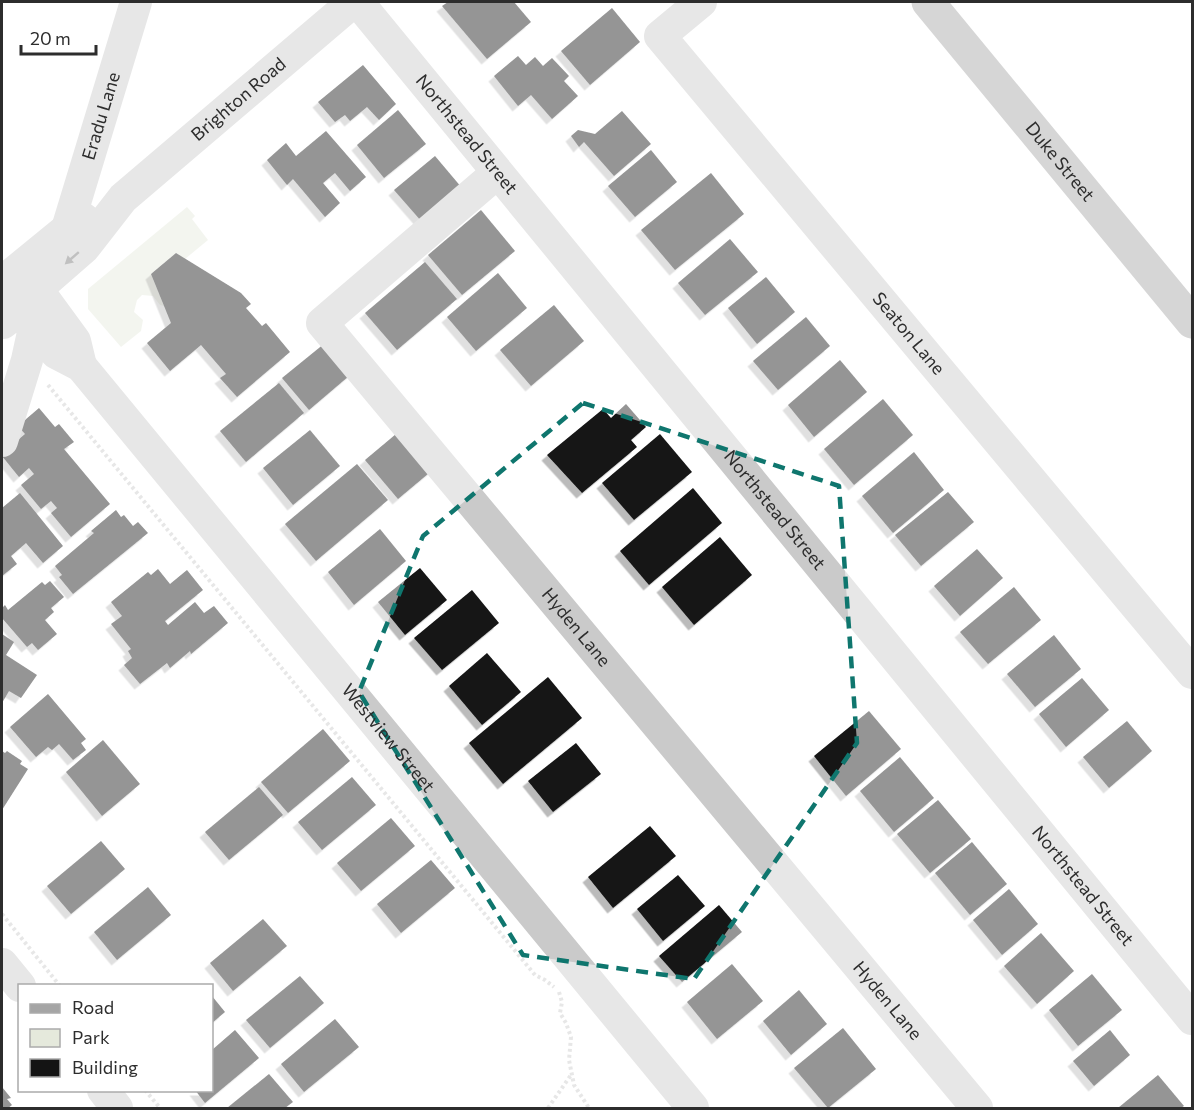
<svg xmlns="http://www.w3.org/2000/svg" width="1194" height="1110" font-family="Commissioner,sans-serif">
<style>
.green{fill:#e5e9dc}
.building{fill:#141414;filter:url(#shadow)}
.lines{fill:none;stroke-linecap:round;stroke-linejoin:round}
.path{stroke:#cacaca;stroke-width:4;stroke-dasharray:3 3;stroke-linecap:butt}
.minor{stroke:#cacaca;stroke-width:32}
.major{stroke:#a5a5a5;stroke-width:33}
.oneway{fill:#747474}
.marked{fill:none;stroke:#0f766e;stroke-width:4.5;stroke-dasharray:12 8;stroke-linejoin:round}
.labels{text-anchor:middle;stroke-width:6;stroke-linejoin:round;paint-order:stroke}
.street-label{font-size:18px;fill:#2d2d2d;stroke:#fff}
</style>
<defs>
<filter id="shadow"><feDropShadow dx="-5.5" dy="5.5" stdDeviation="0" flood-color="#0004"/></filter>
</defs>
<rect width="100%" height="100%" fill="#fff"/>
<polygon class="green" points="187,207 195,216 192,219 208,240 185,259 176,253 151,274 164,306 160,305 153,296 142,295 137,300 134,312 143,320 141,331 121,347 88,309 88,289"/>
<g class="building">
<polygon points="448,2 514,2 531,22 487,59 442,6"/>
<polygon points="612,8 640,42 590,85 561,51"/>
<polygon points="518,56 526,65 535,57 543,66 552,58 569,76 564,81 578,96 552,119 531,95 518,106 494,76"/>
<polygon points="363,65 396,104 379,120 367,107 350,121 345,115 335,122 318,102"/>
<polygon points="398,110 426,144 384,178 357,145"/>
<polygon points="622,111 651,144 614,176 584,142 579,147 571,136 578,130 595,134"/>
<polygon points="326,131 366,177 350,191 335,173 323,183 340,203 325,217 293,179 287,185 267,160 286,143 296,156"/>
<polygon points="651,150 677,182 635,217 608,186"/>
<polygon points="435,156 462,188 422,222 394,190"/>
<polygon points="711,173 744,214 675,270 641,230"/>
<polygon points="481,210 515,251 462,295 428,255"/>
<polygon points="730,239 758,272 705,315 678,283"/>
<polygon points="176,253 241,293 251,304 246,308 262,326 266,323 290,352 237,397 220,378 226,374 201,345 170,371 147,343 171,323 151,274"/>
<polygon points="425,262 457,299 397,350 365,313"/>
<polygon points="498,273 527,308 476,351 447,317"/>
<polygon points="766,277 795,312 757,344 728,308"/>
<polygon points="554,305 584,341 531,386 500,350"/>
<polygon points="806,317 830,346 778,390 753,361"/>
<polygon points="330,339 356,370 309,410 282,378"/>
<polygon points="840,360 867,392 814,437 788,405"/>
<polygon points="279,383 304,413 246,462 220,431"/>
<polygon points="883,399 913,435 854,485 824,449"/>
<polygon points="626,404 646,427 631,440 637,447 582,493 547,455 603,409 611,418"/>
<polygon points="39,408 55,427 59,424 74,442 64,449 110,504 71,537 51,513 57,508 51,501 41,509 21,485 34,474 29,468 19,477 2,456 2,454 25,434 18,426"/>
<polygon points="402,429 435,468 398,499 365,460"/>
<polygon points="310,430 340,466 293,505 263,468"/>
<polygon points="660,434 692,472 634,520 602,483"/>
<polygon points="914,452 944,490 893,533 862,496"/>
<polygon points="357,464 388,500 316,561 285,524"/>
<polygon points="693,488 722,523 649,585 620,551"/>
<polygon points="948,492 974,522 921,566 895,535"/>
<polygon points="20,493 63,546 43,563 26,543 11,556 17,564 2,576 2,533 3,531 2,529 2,508"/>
<polygon points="116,510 121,517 124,515 133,526 138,522 148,533 73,594 59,577 62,575 55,566 94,533 91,531"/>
<polygon points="380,529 406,561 354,605 328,572"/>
<polygon points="720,537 752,575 694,625 662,587"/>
<polygon points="977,549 1003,578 960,616 934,586"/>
<polygon points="420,568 447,600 405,635 378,602"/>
<polygon points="158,569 170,584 187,570 203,590 165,621 168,625 195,602 204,613 214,606 228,623 191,654 190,651 170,668 167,663 140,684 124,665 132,658 128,651 131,649 111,624 122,616 111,602 148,572 151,575"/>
<polygon points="50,581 64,597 51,608 54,612 45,620 57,634 38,650 32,643 27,647 2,618 2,608 5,605 8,610 42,582 45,585"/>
<polygon points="1014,587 1041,620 988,664 960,632"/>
<polygon points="472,590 499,623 442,670 414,638"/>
<polygon points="2,634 14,642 6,655 37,675 21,698 9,691 2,703"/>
<polygon points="1054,635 1081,669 1035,707 1007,674"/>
<polygon points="487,653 521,692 482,725 449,686"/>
<polygon points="548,677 582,718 503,784 469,743"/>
<polygon points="1082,678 1109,710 1066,747 1039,714"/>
<polygon points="48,694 86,739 81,743 86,750 73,760 59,744 52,750 48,747 36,757 10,727"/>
<polygon points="869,711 901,749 846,796 814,756"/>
<polygon points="1127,721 1152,751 1109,788 1083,757"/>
<polygon points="323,729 350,761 288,813 261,782"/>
<polygon points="103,740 140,784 102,816 66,772"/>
<polygon points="576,743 601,774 553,812 528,781"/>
<polygon points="2,751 5,753 7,751 22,761 20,764 28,769 2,810"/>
<polygon points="900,757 934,798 894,832 860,791"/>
<polygon points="352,777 376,805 322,850 298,822"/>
<polygon points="259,787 283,815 229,860 205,832"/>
<polygon points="938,800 971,839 930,873 897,834"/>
<polygon points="391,818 415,846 361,891 337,863"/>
<polygon points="650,826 676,856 613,908 588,877"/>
<polygon points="101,841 125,869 71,914 47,886"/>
<polygon points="972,842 1007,884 970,915 935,873"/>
<polygon points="431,860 455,888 401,933 377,904"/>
<polygon points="678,875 705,906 663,941 637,909"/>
<polygon points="148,887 171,915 117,960 94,932"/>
<polygon points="1009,889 1038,924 1002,955 973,920"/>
<polygon points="719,905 742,932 682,982 659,956"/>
<polygon points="263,919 287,946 233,991 210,963"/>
<polygon points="1041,933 1074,971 1037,1004 1004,966"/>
<polygon points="732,964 763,1001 717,1039 687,1002"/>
<polygon points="1092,974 1122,1010 1078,1046 1049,1010"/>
<polygon points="300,976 324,1003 270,1048 246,1020"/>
<polygon points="799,990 827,1024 791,1055 763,1021"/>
<polygon points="212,996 225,1012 212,1023"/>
<polygon points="335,1019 359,1047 304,1092 281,1064"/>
<polygon points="843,1028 876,1069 828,1108 794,1068"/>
<polygon points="235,1030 259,1058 205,1103 195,1090 212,1090 212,1050"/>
<polygon points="1110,1030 1130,1055 1094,1086 1073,1061"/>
<polygon points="269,1074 293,1102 285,1108 227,1108"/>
<polygon points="1158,1075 1184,1106 1181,1108 1118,1108"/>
<polygon points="2,1087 11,1098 7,1099 12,1105 8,1108 2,1108"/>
</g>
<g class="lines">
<g class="path">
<polyline points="48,385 535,975 545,980 554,987"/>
<polyline points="2,914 60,986"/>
<polyline points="559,992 562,1002 560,1013 566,1023 571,1037 569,1060 574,1085 589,1108"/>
<polyline points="145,1090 160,1108"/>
<polyline points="548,1108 571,1075"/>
</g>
<g class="minor">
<path id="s1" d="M358,2L1192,1019"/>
<path id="s2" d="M701,2L660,36L1192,673"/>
<path id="s3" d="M497,173L322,323L977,1108"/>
<path id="s4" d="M67,229L136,2"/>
<polyline points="21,277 37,289 75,341 81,366"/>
<polyline points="2,282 67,229 84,219"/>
<path id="s5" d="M2,295L34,328L56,353L81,366L693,1108"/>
<path id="s6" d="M3,323L18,311L37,289L84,248L123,198L353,2"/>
<polyline points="2,441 27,360 34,328"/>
<polyline points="2,964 20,986"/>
<polyline points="103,1090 117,1108"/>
</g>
<path class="major" id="s7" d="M928,2L1192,322"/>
</g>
<defs><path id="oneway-solid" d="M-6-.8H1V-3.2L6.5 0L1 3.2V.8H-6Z" transform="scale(1.5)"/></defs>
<use class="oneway" href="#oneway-solid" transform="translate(72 258) rotate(139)"/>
<path d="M0 0H1194V1110H0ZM583,403L839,486L857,743L694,979L523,955L359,692L423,536Z" fill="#fff" fill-opacity=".55" fill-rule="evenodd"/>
<path class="marked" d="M583,403L839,486L857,743L694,979L523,955L359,692L423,536Z"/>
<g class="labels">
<g class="street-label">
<text dy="6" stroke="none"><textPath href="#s6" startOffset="326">Brighton Road</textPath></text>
<text dy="6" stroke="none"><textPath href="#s4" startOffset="118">Eradu Lane</textPath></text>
<text dy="6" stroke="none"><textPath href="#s1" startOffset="171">Northstead Street</textPath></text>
<text dy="6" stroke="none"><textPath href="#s7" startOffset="207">Duke Street</textPath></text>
<text dy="6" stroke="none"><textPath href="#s2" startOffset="441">Seaton Lane</textPath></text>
<text dy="6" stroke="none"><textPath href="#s1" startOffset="657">Northstead Street</textPath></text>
<text dy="6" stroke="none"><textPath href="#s3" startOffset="627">Hyden Lane</textPath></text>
<text dy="6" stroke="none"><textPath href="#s5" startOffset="590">Westview Street</textPath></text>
<text dy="6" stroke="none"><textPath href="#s1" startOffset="1143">Northstead Street</textPath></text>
<text dy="6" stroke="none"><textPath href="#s3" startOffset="1113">Hyden Lane</textPath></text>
</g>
</g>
<rect width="1194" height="1110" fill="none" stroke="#2d2d2d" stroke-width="6"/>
<rect x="18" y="984" width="195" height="108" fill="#ffffff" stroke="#ababab" stroke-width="1.5"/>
<rect x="30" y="1004" width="30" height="9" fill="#a5a5a5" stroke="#ababab" stroke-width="1.5"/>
<text x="72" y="1014" font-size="18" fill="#2d2d2d">Road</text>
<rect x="30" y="1029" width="30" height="18" fill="#e5e9dc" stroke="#ababab" stroke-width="1.5"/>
<text x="72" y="1044" font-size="18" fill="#2d2d2d">Park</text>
<rect x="30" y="1059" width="30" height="18" fill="#141414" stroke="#ababab" stroke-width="1.5"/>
<text x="72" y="1074" font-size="18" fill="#2d2d2d">Building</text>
<path d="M21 45v9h75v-9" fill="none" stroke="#2d2d2d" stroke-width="3"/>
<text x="30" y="45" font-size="18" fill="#2d2d2d" stroke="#ffffff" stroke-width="4.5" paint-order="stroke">20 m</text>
</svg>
